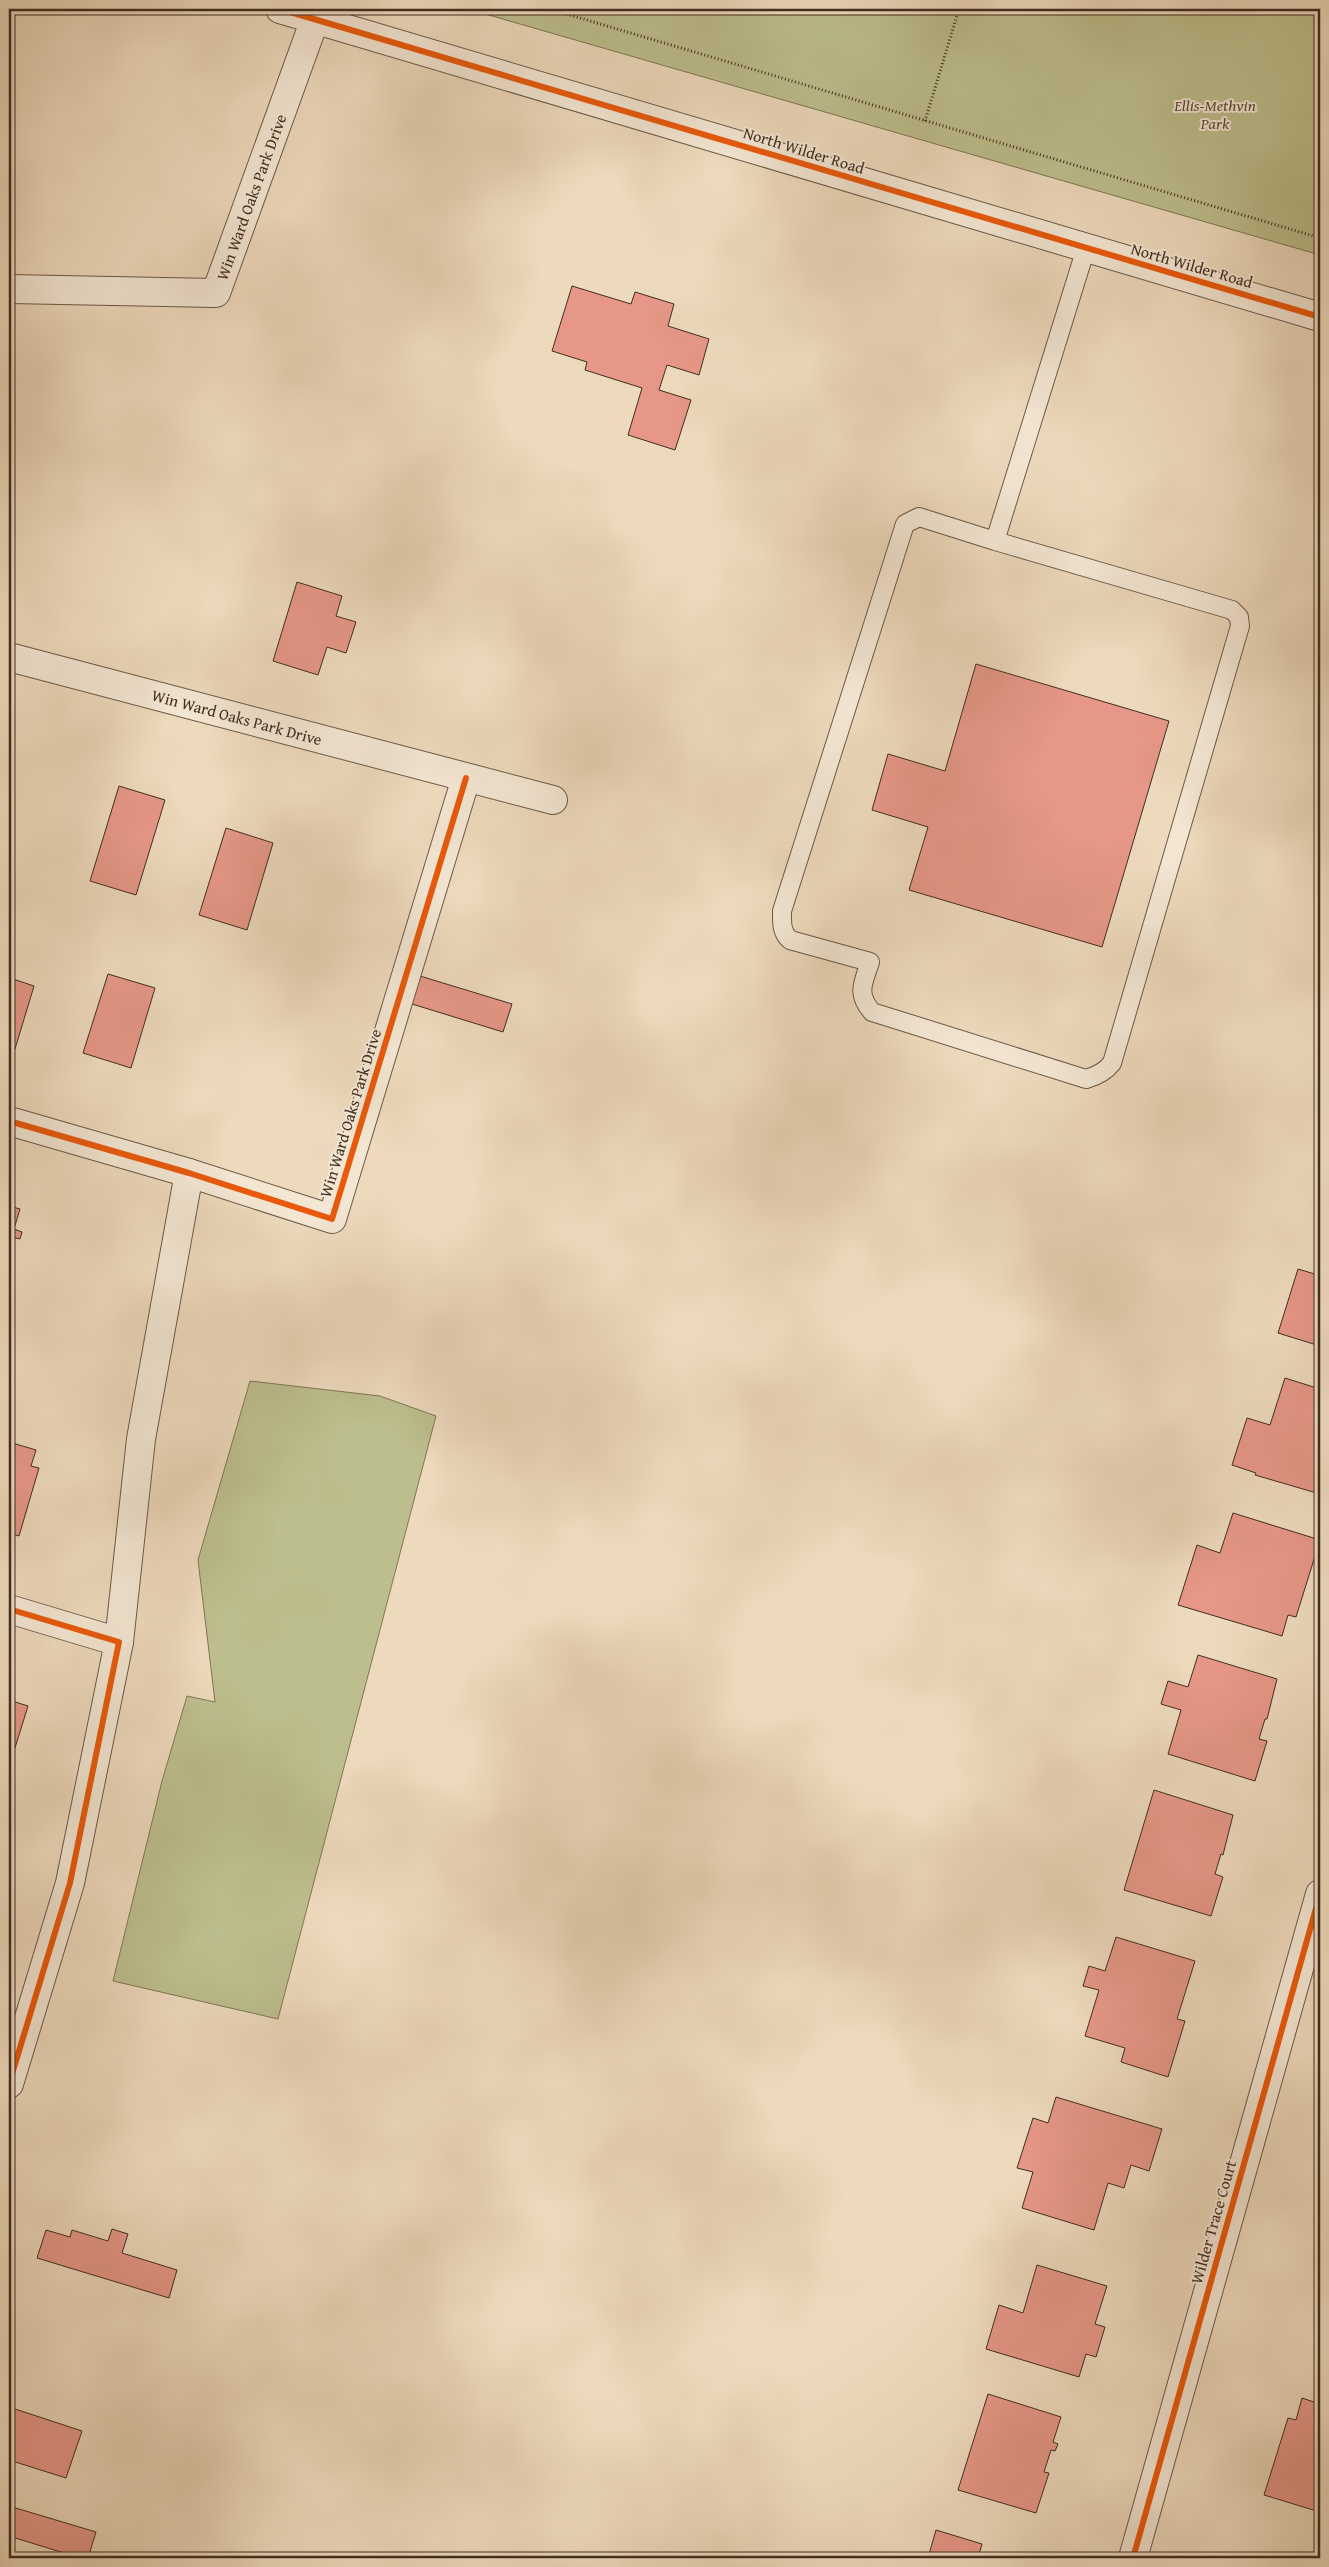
<svg xmlns="http://www.w3.org/2000/svg" width="1329" height="2567" font-family="'Gentium Book Plus',serif">
<style>
.green{fill:#bdbe8d;stroke:#7f7656}
.building{fill:#e69787;stroke:#412d20}
.lines{fill:none;stroke-linecap:round;stroke-linejoin:round}
.service-casing{stroke:#6c5847;stroke-width:20}
.minor-casing{stroke:#6c5847;stroke-width:30}
.tertiary-casing{stroke:#6c5847;stroke-width:30}
.path{stroke:#412d20;stroke-width:3;stroke-dasharray:1 2.5;stroke-linecap:butt}
.service{stroke:#f3e6d3;stroke-width:18}
.minor{stroke:#f3e6d3;stroke-width:28}
.tertiary{stroke:#f3e6d3;stroke-width:28}
.cycleway-casing{stroke:#f3e6d3;stroke-width:9}
.cycleway{stroke:#e8590c;stroke-width:6}
.labels{text-anchor:middle;stroke-width:4;stroke-linejoin:round;paint-order:stroke}
.park-label{font-size:16px;font-style:italic;fill:#5a4a36;stroke:#f3e6d3}
.street-label{font-size:16px;fill:#412d20;stroke:#f3e6d3}
</style>
<rect width="100%" height="100%" fill="#edd9bc"/>
<filter id="stains"><feTurbulence type="fractalNoise" baseFrequency=".004" numOctaves="4"/><feColorMatrix values="0 0 0 0 .2 0 0 0 0 .09 0 0 0 0 .02 0 0 0 .5 -.17"/></filter>
<radialGradient id="worn" r=".72"><stop offset=".6" stop-color="#630" stop-opacity="0"/><stop offset="1" stop-color="#630" stop-opacity=".3"/></radialGradient>
<g class="green">
<polygon points="468,9 1320,9 1320,255"/>
<polygon points="250,1381 380,1396 436,1416 278,2019 113,1981 162,1781 187,1696 215,1702 198,1560"/>
</g>
<g class="building">
<polygon points="572,286 631,304 635,292 674,304 668,326 709,339 699,375 667,365 659,390 691,400 675,450 628,435 642,388 585,370 587,362 552,351"/>
<polygon points="297,582 342,596 336,616 356,622 346,653 327,647 318,675 273,661"/>
<polygon points="976,664 1169,721 1102,947 909,890 928,827 872,810 888,754 945,771"/>
<polygon points="119,786 165,800 136,895 90,881"/>
<polygon points="226,828 273,843 247,930 199,915"/>
<polygon points="108,974 155,988 131,1068 83,1053"/>
<polygon points="420,976 512,1004 503,1032 412,1004"/>
<polygon points="10,978 34,986 15,1049 9,1047"/>
<polygon points="9,1206 20,1209 14,1229 22,1232 20,1239 12,1237 9,1246"/>
<polygon points="1320,1267 1320,1346 1278,1333 1298,1269 1318,1275"/>
<polygon points="1285,1378 1320,1389 1320,1494 1255,1475 1256,1473 1232,1465 1247,1418 1270,1425"/>
<polygon points="9,1442 36,1450 31,1466 39,1468 19,1536 9,1533"/>
<polygon points="1233,1513 1320,1540 1296,1617 1288,1615 1282,1636 1178,1605 1197,1545 1220,1553"/>
<polygon points="1198,1655 1277,1679 1267,1719 1265,1719 1259,1739 1267,1741 1255,1781 1168,1754 1181,1710 1161,1704 1168,1681 1188,1687"/>
<polygon points="9,1700 28,1706 9,1767"/>
<polygon points="1154,1790 1233,1815 1223,1855 1221,1854 1215,1874 1223,1877 1211,1916 1124,1890"/>
<polygon points="1116,1937 1195,1961 1177,2019 1185,2021 1168,2077 1121,2062 1125,2048 1085,2036 1099,1990 1083,1986 1089,1966 1105,1971"/>
<polygon points="1056,2097 1162,2129 1149,2171 1131,2165 1124,2188 1108,2183 1094,2230 1022,2208 1033,2172 1017,2168 1033,2118 1048,2123"/>
<polygon points="112,2229 128,2234 122,2253 177,2270 169,2298 37,2258 46,2230 70,2237 72,2230 108,2241"/>
<polygon points="1037,2265 1107,2286 1095,2324 1105,2327 1096,2357 1086,2354 1079,2377 986,2349 999,2305 1023,2313"/>
<polygon points="988,2394 1061,2417 1053,2442 1058,2444 1055,2451 1051,2450 1044,2472 1049,2473 1036,2513 958,2490"/>
<polygon points="1302,2398 1320,2404 1320,2512 1264,2495 1288,2418 1296,2420"/>
<polygon points="9,2407 82,2431 66,2478 9,2460"/>
<polygon points="9,2506 96,2532 88,2558 80,2558 9,2536"/>
<polygon points="936,2530 982,2544 978,2558 928,2558"/>
</g>
<g class="lines">
<g class="service-casing">
<path id="service" d="M995,541L919,517L905,524L782,911C782,922 781,932 790,940L870,962C863,984 856,993 872,1012L1086,1079C1097,1076 1105,1072 1112,1063L1240,626L1239,617L1232,610L995,541L1086,248"/>
</g>
<g class="minor-casing">
<g id="minor">
<polyline points="9,289 216,293 315,19"/>
<polyline points="9,657 553,800"/>
<polyline points="9,1121 189,1173 332,1219 466,778"/>
<polyline points="9,1609 119,1642 70,1883 9,2084"/>
<polyline points="119,1642 141,1439 189,1173"/>
<polyline points="1133,2558 1320,1894"/>
</g>
</g>
<g class="tertiary-casing">
<polyline id="tertiary" points="280,9 1320,317"/>
</g>
<g class="path">
<polyline points="550,9 1320,238"/>
<polyline points="925,121 959,9"/>
</g>
<use href="#service" class="service"/>
<use href="#minor" class="minor"/>
<use href="#tertiary" class="tertiary"/>
<g class="cycleway-casing">
<g id="cycleway">
<polyline points="280,9 1320,317"/>
<polyline points="9,1121 189,1173 332,1219 466,778"/>
<polyline points="9,1609 119,1642 70,1883 9,2084"/>
<polyline points="1133,2558 1320,1894"/>
</g>
</g>
<use href="#cycleway" class="cycleway"/>
</g>
<g class="labels">
<g class="park-label">
<text x="1215" y="111">Ellis-Methvin<tspan x="1215" dy="18">Park</tspan></text>
</g>
<g class="street-label">
<text transform="translate(804 150) rotate(17)" y="6">North Wilder Road</text>
<text transform="translate(251 197) rotate(-70)" y="6">Win Ward Oaks Park Drive</text>
<text transform="translate(1192 265) rotate(16)" y="6">North Wilder Road</text>
<text transform="translate(237 717) rotate(15)" y="6">Win Ward Oaks Park Drive</text>
<text transform="translate(350 1113) rotate(-73)" y="6">Win Ward Oaks Park Drive</text>
<text transform="translate(1213 2222) rotate(-74)" y="6">Wilder Trace Court</text>
</g>
</g>
<rect width="1329" height="2567" fill="none" stroke="#edd9bc" stroke-width="30"/>
<rect x="10" y="10" width="1309" height="2547" fill="none" stroke="#412d20" stroke-width="2.5"/>
<rect x="15" y="15" width="1299" height="2537" fill="none" stroke="#412d20"/>
<rect width="100%" height="100%" filter="url(#stains)"/>
<rect width="100%" height="100%" fill="url(#worn)"/>
</svg>
